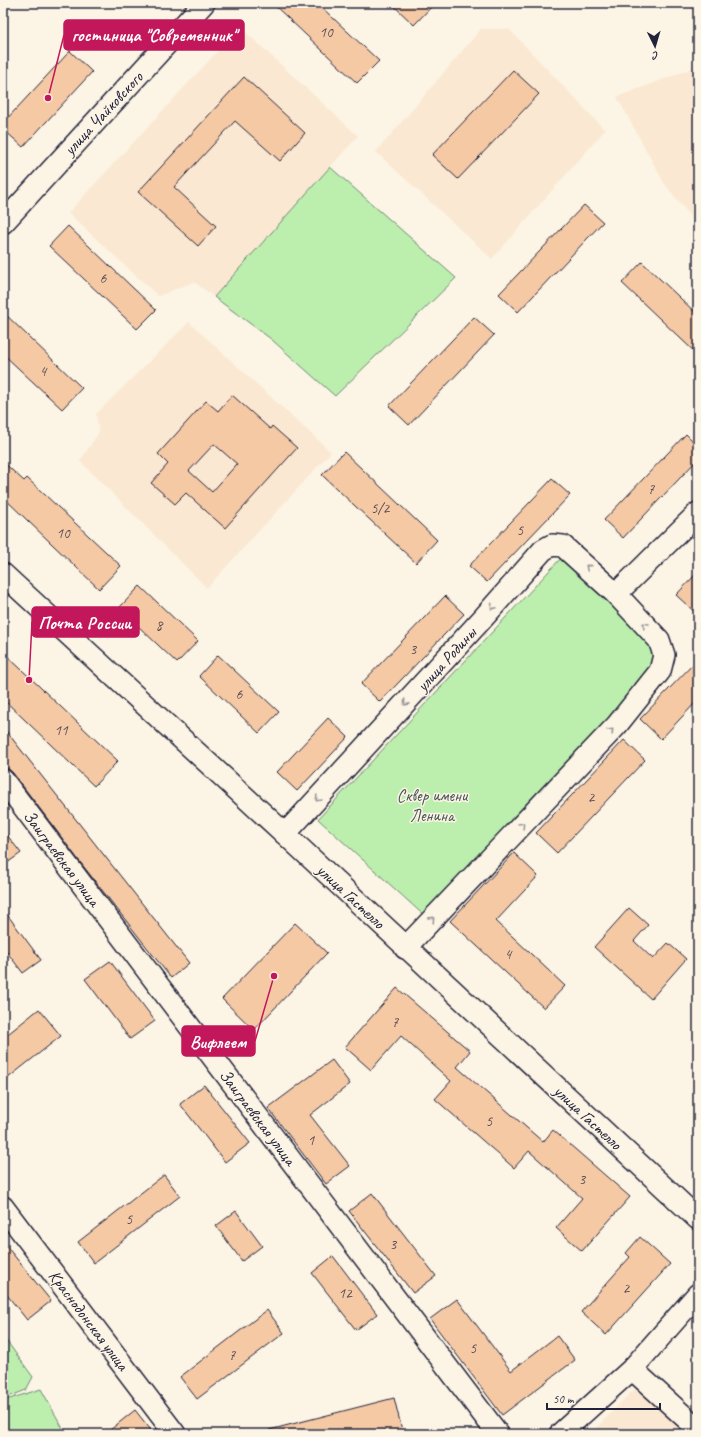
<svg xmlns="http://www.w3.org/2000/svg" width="701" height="1437" font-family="Caveat,sans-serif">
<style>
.built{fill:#fae8d2}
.green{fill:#bceeae;stroke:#6f8874}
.building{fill:#f6c9a5;stroke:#22223b;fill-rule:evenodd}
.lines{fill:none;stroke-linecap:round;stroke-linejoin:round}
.minor-casing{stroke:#22223b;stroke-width:24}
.minor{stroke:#fcf5e5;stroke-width:21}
.oneway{stroke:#9a9698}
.labels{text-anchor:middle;stroke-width:3;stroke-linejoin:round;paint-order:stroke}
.number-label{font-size:15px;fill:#574c56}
.street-label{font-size:17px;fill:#22223b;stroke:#fcf5e5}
.park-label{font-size:17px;fill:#485558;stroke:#fcf5e5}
.leader{fill:none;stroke:#c2185b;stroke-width:1.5}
.callout-dot{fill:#c2185b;stroke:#fcf5e5;stroke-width:1.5}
.callout{fill:#c2185b;stroke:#c2185b;stroke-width:1.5}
.callout-label{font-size:18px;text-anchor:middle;font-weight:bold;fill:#fff}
</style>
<rect width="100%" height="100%" fill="#fcf5e5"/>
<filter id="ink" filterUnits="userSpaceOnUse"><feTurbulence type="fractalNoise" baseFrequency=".025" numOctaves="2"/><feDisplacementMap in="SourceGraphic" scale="8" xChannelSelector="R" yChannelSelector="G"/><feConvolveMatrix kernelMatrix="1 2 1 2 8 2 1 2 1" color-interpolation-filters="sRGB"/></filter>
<g filter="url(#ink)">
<g class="built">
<polygon points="240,27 358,136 214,297 194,282 158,296 68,213"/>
<polygon points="481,29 509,29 605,130 492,259 376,152"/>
<polygon points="698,66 698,226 664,183 617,97"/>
<polygon points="189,322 331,452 207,588 80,461 99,432 96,414"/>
<polygon points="638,1386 688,1434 591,1434 621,1402"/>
</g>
<g class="green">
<polygon points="330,167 456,278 335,396 271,339 214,297"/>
<polygon points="563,556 664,659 429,920 318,819"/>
<polygon points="3,1336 33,1377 26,1390 3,1399"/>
<polygon points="41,1389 66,1434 3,1434 3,1401"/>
</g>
<g class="building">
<polygon points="272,3 317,3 379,61 357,83"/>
<polygon points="391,3 435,3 414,25"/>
<polygon points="70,51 92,72 23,147 3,129 3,123"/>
<polygon points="513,70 539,94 458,179 432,155"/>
<polygon points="244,77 305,133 280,161 235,121 174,187 216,226 198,246 138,192"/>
<polygon points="584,205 603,222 518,312 499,294"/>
<polygon points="68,226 156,310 137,329 49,246"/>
<polygon points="642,262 698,315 698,355 622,283"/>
<polygon points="3,312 82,388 62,409 3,354"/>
<polygon points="474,317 494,335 409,425 389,406"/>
<path d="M232,395L270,429L272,426L297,448L225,528L186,493L175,504L151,483L168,464L158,454L206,401L218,411ZM214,444L237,464L212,492L189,471Z"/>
<polygon points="686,434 698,446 698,459 623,538 604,520"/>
<polygon points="344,452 437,540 416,563 322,475"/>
<polygon points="3,462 24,481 27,478 121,566 99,589 3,497"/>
<polygon points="552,479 570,495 487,582 469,566"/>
<polygon points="698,572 698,615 676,595"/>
<polygon points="140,586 198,641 177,663 119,608"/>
<polygon points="445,596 464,614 380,702 361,684"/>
<polygon points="3,652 118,761 94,786 3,699"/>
<polygon points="218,655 279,712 259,733 199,676"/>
<polygon points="698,659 698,700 661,739 640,719"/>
<polygon points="328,718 348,737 297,791 277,772"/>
<polygon points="3,727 189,963 171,978 80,862 13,773 3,764"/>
<polygon points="624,740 645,760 557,853 536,833"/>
<polygon points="3,830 21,853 3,866"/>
<polygon points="514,853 538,876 496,921 565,986 544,1008 450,921"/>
<polygon points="629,908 648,925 634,941 653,959 668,943 686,959 651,999 594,947"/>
<polygon points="3,909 41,960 23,973 3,947"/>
<polygon points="295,923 327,953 254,1030 222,999"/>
<polygon points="110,961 155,1021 130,1039 85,979"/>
<polygon points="397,988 470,1051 457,1067 543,1142 553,1130 630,1197 582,1251 556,1228 582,1198 529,1151 514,1168 435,1099 451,1081 401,1036 371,1070 345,1047"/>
<polygon points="39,1009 61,1036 3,1082 3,1038"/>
<polygon points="332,1060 350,1084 310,1115 350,1166 326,1184 268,1108"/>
<polygon points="204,1085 250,1143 225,1162 180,1104"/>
<polygon points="164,1175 180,1196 94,1263 78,1242"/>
<polygon points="372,1193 436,1276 413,1293 349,1211"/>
<polygon points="236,1211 262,1246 242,1261 216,1226"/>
<polygon points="640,1237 670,1264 606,1335 581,1312 630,1257 626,1253"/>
<polygon points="3,1242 51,1301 27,1320 3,1290"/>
<polygon points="333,1256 377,1314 356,1330 312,1273"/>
<polygon points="457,1299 511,1371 557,1336 575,1360 502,1415 430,1319"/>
<polygon points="267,1310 284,1333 197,1399 180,1377"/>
<polygon points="394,1398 403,1434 269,1434 269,1430"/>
<polygon points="135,1410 154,1434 105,1434"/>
</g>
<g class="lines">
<g class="minor-casing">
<g id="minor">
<polyline points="3,223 204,3"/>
<polyline points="3,574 285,834 698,1219"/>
<polyline points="616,594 698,513"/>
<polyline points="3,780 498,1434"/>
<polyline points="285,834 484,617 543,550 552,545 563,546 616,594 659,640 664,655 660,671 617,725 405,948"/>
<polyline points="3,1207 175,1434"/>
<polyline points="632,1369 698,1429"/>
<polyline points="560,1434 632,1369 698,1294"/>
</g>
</g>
<use href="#minor" class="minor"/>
</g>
<defs><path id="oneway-chevron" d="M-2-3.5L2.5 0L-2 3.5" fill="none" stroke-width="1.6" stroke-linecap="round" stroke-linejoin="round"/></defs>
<g class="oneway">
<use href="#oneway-chevron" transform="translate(588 567) rotate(-139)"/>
<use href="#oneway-chevron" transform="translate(493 607) rotate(131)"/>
<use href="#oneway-chevron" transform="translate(645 625) rotate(-133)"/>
<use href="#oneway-chevron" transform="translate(406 703) rotate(132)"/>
<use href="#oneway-chevron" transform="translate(611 731) rotate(-46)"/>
<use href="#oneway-chevron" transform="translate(318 799) rotate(133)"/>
<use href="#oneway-chevron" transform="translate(522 825) rotate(-46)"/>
<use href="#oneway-chevron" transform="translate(432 919) rotate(-47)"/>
</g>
</g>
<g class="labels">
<g class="number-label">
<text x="326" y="37">10</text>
<text x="103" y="283">6</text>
<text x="43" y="376">4</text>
<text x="651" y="494">7</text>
<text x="380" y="513">5/2</text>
<text x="520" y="535">5</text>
<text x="63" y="538">10</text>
<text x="159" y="630">8</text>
<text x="413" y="654">3</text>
<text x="239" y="699">6</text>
<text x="61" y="735">11</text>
<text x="591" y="802">2</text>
<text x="508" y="959">4</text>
<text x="395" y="1027">7</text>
<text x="489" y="1126">5</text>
<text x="311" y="1145">1</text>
<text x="582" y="1184">3</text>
<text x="129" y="1224">5</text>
<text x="393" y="1249">3</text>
<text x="626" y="1293">2</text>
<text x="345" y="1298">12</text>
<text x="473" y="1353">5</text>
<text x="232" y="1360">7</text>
</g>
<g class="street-label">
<text transform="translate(103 113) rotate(-47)" y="6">улица Чайковского</text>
<text transform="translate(446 659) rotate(-48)" y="6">улица Родины</text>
<text transform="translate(62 858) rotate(53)" y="6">Заиграевская улица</text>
<text transform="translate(351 896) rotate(43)" y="6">улица Гастелло</text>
<text transform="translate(258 1117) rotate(53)" y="6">Заиграевская улица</text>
<text transform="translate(588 1117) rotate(43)" y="6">улица Гастелло</text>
<text transform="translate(89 1320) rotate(53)" y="6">Краснодонская улица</text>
</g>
<g class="park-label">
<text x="432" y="801">Сквер имени<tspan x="432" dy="20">Ленина</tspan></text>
</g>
</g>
<path class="leader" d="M48 98L64 35M29 680L32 622M274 976L255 1041"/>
<g class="callout-dot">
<circle cx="48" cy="98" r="4"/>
<circle cx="29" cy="680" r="4"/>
<circle cx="274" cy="976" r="4"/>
</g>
<g class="callout">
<rect x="64" y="20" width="180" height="30" rx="4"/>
<rect x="32" y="607" width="107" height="30" rx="4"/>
<rect x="182" y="1026" width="73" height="30" rx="4"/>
</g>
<g class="callout-label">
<text x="154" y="41">гостиница "Современник"</text>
<text x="85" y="629">Почта России</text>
<text x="218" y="1048">Вифлеем</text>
</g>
<rect width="701" height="1437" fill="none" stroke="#fcf5e5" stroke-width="16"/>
<rect x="8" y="8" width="685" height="1421" fill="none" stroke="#22223b" stroke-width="1.5" filter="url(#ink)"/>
<g transform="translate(655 46) rotate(175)" stroke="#fcf5e5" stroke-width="3" paint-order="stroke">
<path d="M0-3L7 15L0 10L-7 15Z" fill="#22223b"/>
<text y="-6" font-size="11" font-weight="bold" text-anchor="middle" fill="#22223b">С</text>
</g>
<path d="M547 1403v6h113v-6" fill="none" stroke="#22223b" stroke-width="2"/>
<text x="553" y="1403" font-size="12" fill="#22223b" stroke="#fcf5e5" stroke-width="3" paint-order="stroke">50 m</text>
</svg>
